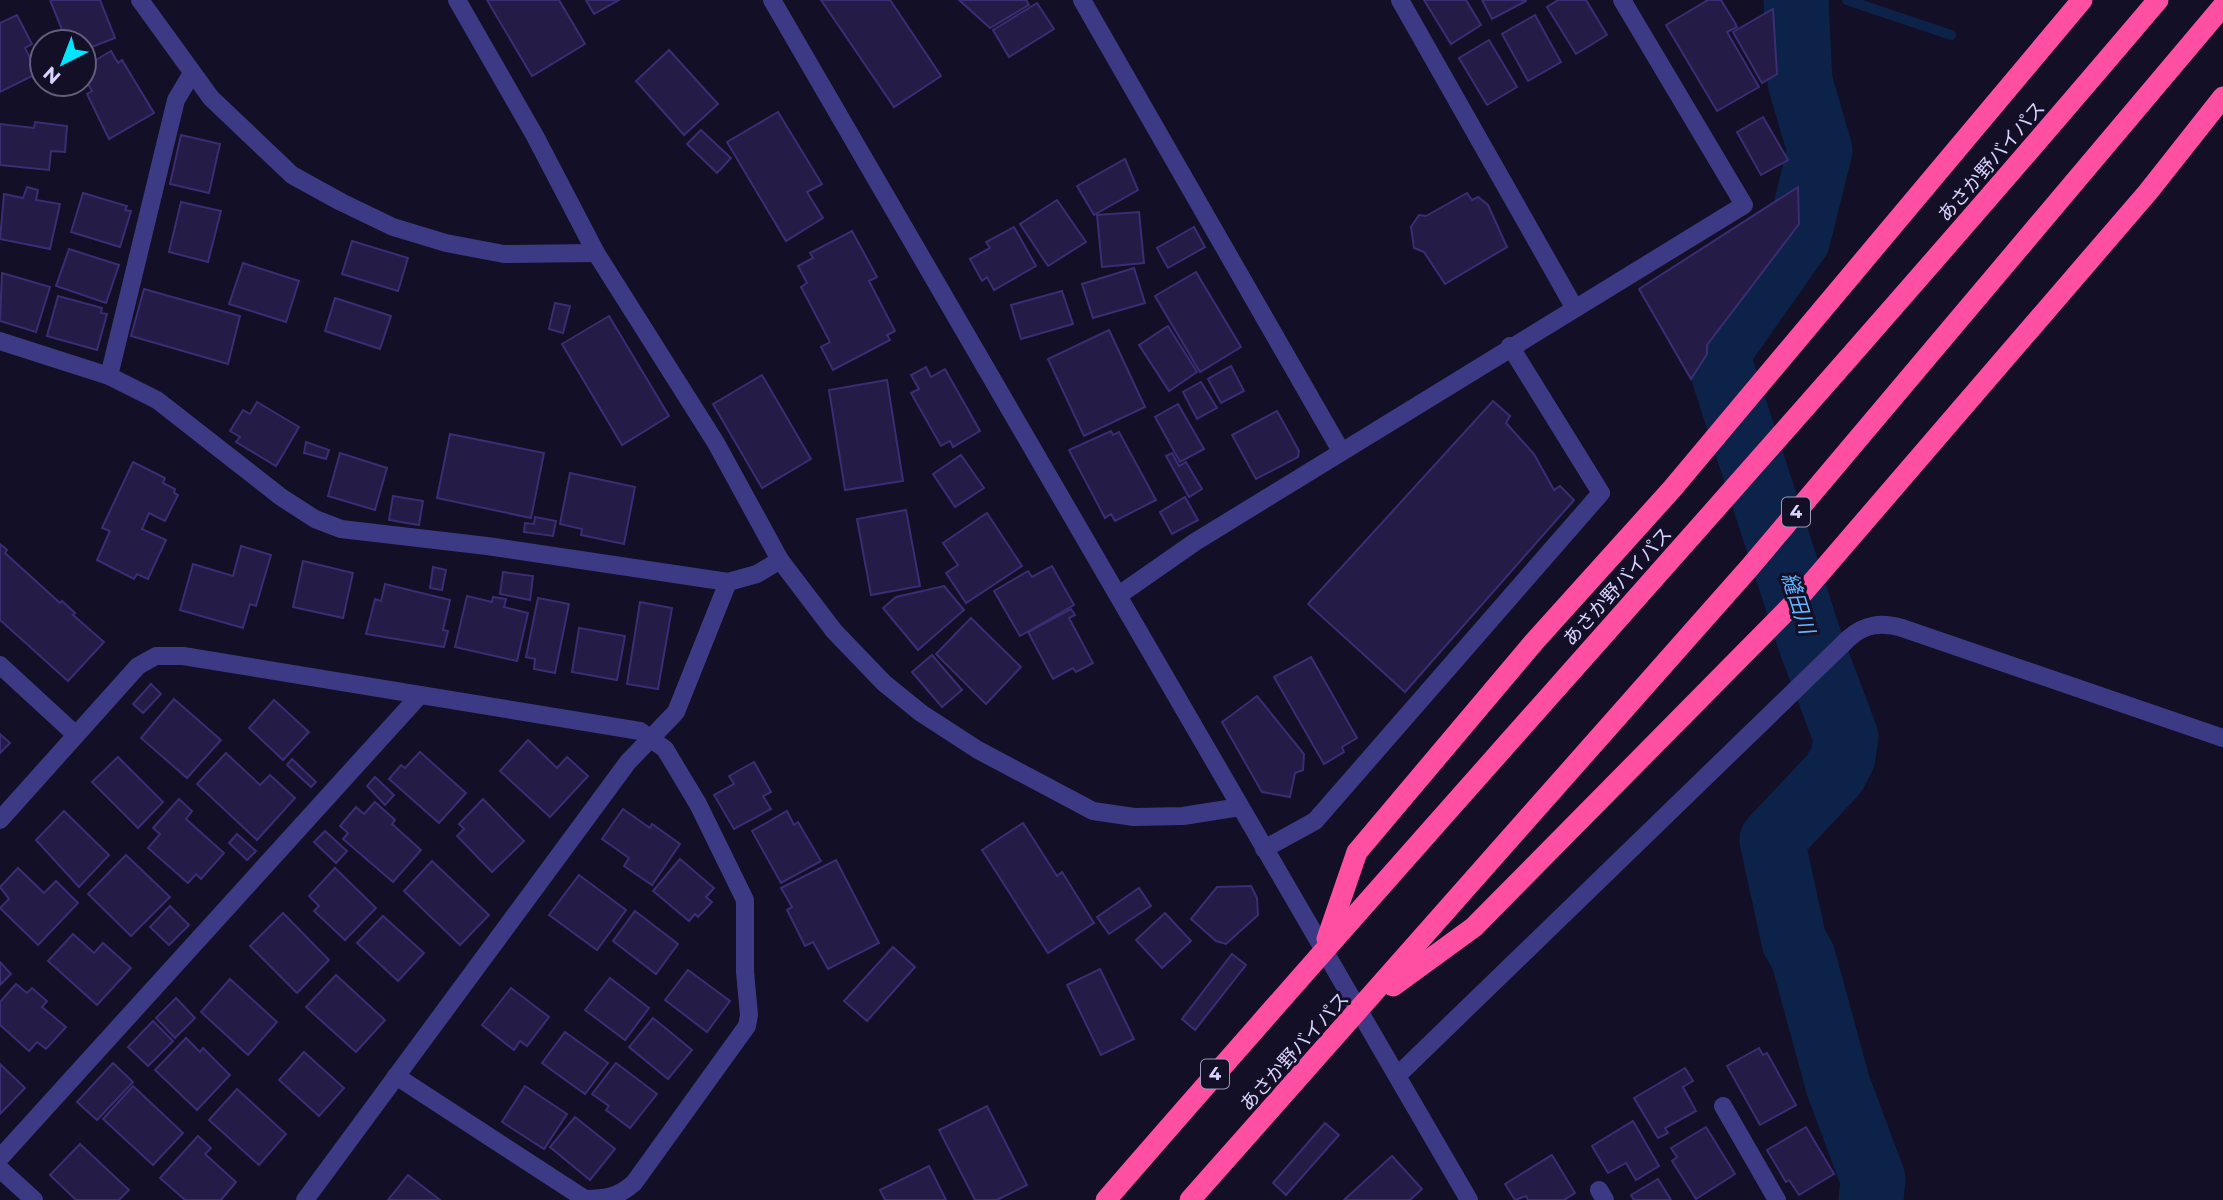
<svg xmlns="http://www.w3.org/2000/svg" width="2223" height="1200" font-family="Montserrat,'Noto Sans JP',sans-serif">
<style>
.lines{fill:none;stroke-linecap:round;stroke-linejoin:round}
.stream{stroke:#0c2248;stroke-width:10}
.river{stroke:#0c2248;stroke-width:65}
.building{fill:#241b47;stroke:#3b2d73;stroke-width:2}
.minor{stroke:#3d3a85;stroke-width:18}
.highway{stroke:#ff4fa3;stroke-width:21}
.labels{text-anchor:middle;stroke-width:6;stroke-linejoin:round;paint-order:stroke}
.shield{fill:#130f26;stroke:#9e99be;stroke-width:2}
.shield-label{font-size:18px;font-weight:bold;fill:#d9d4ff}
.street-label{font-size:19px;fill:#d9d4ff;stroke:#130f26}
.water-label{font-size:21px;font-style:italic;fill:#62b6ff;stroke:#130f26}
</style>
<rect width="100%" height="100%" fill="#130f26"/>
<g class="lines">
<polyline class="stream" points="1847,0 1951,35"/>
<polyline class="river" points="1796,0 1800,82 1820,150 1798,239 1717,354 1811,644 1846,737 1843,757 1834,774 1772,840 1794,941 1803,957 1838,1085 1873,1179 1871,1200"/>
</g>
<g class="building">
<polygon points="50,0 100,0 115,38 84,50 84,42 67,42"/>
<polygon points="487,0 559,0 585,44 532,76"/>
<polygon points="586,0 619,0 594,14"/>
<polygon points="821,0 890,0 941,76 894,107"/>
<polygon points="959,0 1026,0 1029,5 990,28"/>
<polygon points="1424,0 1466,0 1481,25 1451,44"/>
<polygon points="1482,0 1526,0 1526,1 1492,19"/>
<polygon points="1558,0 1586,0 1607,35 1576,54 1547,7"/>
<polygon points="1708,0 1721,0 1735,23 1737,27 1727,32 1759,87 1717,111 1666,25"/>
<polygon points="1037,3 1054,29 1009,57 993,30"/>
<polygon points="1773,9 1777,74 1762,83 1733,32"/>
<polygon points="17,15 32,44 25,48 38,73 0,92 0,23"/>
<polygon points="1535,15 1561,62 1528,81 1502,34"/>
<polygon points="1489,40 1517,87 1487,105 1459,58"/>
<polygon points="669,50 718,104 684,135 636,81"/>
<polygon points="111,51 118,63 122,60 154,113 109,139 87,94 92,91 84,77 84,67"/>
<polygon points="778,112 822,184 807,192 823,218 786,241 727,142"/>
<polygon points="1763,117 1788,160 1761,175 1737,132"/>
<polygon points="35,122 67,126 65,152 51,151 49,170 0,165 0,124 34,128"/>
<polygon points="701,130 731,158 717,173 687,144"/>
<polygon points="181,135 220,144 209,193 170,184"/>
<polygon points="1125,159 1138,190 1094,215 1077,186"/>
<polygon points="27,187 38,190 36,200 60,204 50,249 0,239 4,194 23,198"/>
<polygon points="1798,187 1799,224 1707,345 1707,354 1691,379 1639,289"/>
<polygon points="83,193 127,206 125,210 131,211 120,247 71,232"/>
<polygon points="1467,193 1472,200 1478,197 1488,205 1507,247 1445,284 1424,252 1414,248 1411,227 1419,215 1426,216"/>
<polygon points="1057,200 1086,242 1048,266 1020,224"/>
<polygon points="181,202 221,211 208,262 169,252"/>
<polygon points="1139,212 1144,263 1102,267 1097,215"/>
<polygon points="1014,227 1036,266 994,290 987,277 982,281 970,259 990,248 986,242"/>
<polygon points="1194,227 1205,247 1168,268 1157,248"/>
<polygon points="852,231 877,277 869,281 895,331 887,335 890,340 833,370 821,347 830,342 801,287 807,283 798,266 813,258 810,253"/>
<polygon points="352,241 408,258 398,291 342,274"/>
<polygon points="69,249 119,265 106,303 56,286"/>
<polygon points="243,263 299,281 286,322 229,304"/>
<polygon points="1134,268 1145,303 1093,318 1082,284"/>
<polygon points="1196,272 1241,347 1200,372 1155,296"/>
<polygon points="2,273 50,287 36,332 0,321"/>
<polygon points="144,289 240,316 228,364 131,336"/>
<polygon points="1062,291 1073,324 1021,339 1011,305"/>
<polygon points="58,296 102,308 101,313 107,314 97,350 47,336"/>
<polygon points="335,298 391,316 380,349 325,331"/>
<polygon points="555,303 570,306 563,333 549,329"/>
<polygon points="609,316 669,416 622,445 562,344"/>
<polygon points="1168,326 1197,372 1169,391 1139,345"/>
<polygon points="1109,330 1145,407 1084,436 1048,359"/>
<polygon points="1231,366 1244,391 1221,403 1208,379"/>
<polygon points="926,367 931,377 945,369 980,431 953,447 950,441 941,446 911,393 919,389 911,375"/>
<polygon points="762,375 811,459 762,488 713,404"/>
<polygon points="887,380 903,481 845,490 829,390"/>
<polygon points="1201,382 1217,408 1197,419 1183,392"/>
<polygon points="1493,401 1510,416 1506,423 1534,454 1554,490 1560,486 1574,500 1405,692 1308,604"/>
<polygon points="257,402 299,427 276,466 236,442 240,437 230,431 243,410 250,414"/>
<polygon points="1178,404 1204,449 1180,462 1155,417"/>
<polygon points="1277,411 1299,451 1298,457 1256,479 1232,435"/>
<polygon points="1111,431 1113,435 1119,432 1156,500 1115,521 1111,514 1105,518 1069,450"/>
<polygon points="450,434 544,453 531,518 437,498"/>
<polygon points="306,442 329,450 326,459 304,453"/>
<polygon points="340,453 387,468 375,510 328,496"/>
<polygon points="1172,453 1179,466 1186,462 1202,489 1189,497 1166,456"/>
<polygon points="961,455 984,488 955,507 933,474"/>
<polygon points="133,462 165,478 163,483 175,489 174,493 178,495 165,521 149,513 142,529 166,540 148,579 137,574 134,579 97,560 110,531 102,528"/>
<polygon points="570,473 635,487 624,544 581,535 582,529 560,524"/>
<polygon points="393,496 423,501 419,525 389,520"/>
<polygon points="1185,497 1198,520 1172,534 1160,512"/>
<polygon points="906,510 920,586 871,595 857,519"/>
<polygon points="987,513 1022,566 966,603 946,573 958,565 943,543"/>
<polygon points="535,517 556,521 553,536 524,532 525,523 534,524"/>
<polygon points="0,544 7,550 5,553 60,603 62,601 75,613 73,615 104,642 68,681 0,620"/>
<polygon points="241,546 271,555 256,606 250,604 243,628 180,610 193,564 233,576"/>
<polygon points="303,561 353,573 343,618 293,607"/>
<polygon points="1052,566 1074,605 1020,636 994,591 1028,571 1032,577"/>
<polygon points="433,567 446,570 442,590 430,588"/>
<polygon points="503,572 533,576 530,600 500,594"/>
<polygon points="385,584 450,600 443,630 448,631 444,647 366,634 375,599 381,601"/>
<polygon points="944,586 964,610 918,650 883,608 896,597"/>
<polygon points="467,596 492,602 493,597 506,599 504,607 528,613 517,661 455,647"/>
<polygon points="538,598 569,604 555,673 534,669 535,659 526,657"/>
<polygon points="640,602 672,608 658,689 627,684"/>
<polygon points="1071,609 1075,615 1069,618 1093,663 1076,672 1073,668 1053,679 1028,632"/>
<polygon points="971,618 1021,667 986,704 936,654"/>
<polygon points="579,628 625,636 617,680 572,672"/>
<polygon points="932,655 962,690 942,707 912,672"/>
<polygon points="1311,657 1357,738 1342,747 1344,752 1324,764 1274,677"/>
<polygon points="151,684 161,694 143,713 133,704"/>
<polygon points="1257,696 1304,754 1303,770 1295,773 1290,797 1262,792 1222,722"/>
<polygon points="174,699 221,740 187,778 141,738"/>
<polygon points="274,700 309,732 283,760 249,728"/>
<polygon points="0,734 10,743 0,753"/>
<polygon points="528,740 557,768 567,757 588,776 550,817 500,771"/>
<polygon points="420,752 466,793 439,823 389,779 401,765 405,768"/>
<polygon points="226,753 260,785 270,775 295,798 257,840 197,784"/>
<polygon points="118,757 163,802 138,828 92,782"/>
<polygon points="292,759 316,782 311,787 287,765"/>
<polygon points="754,762 771,792 763,796 771,809 734,829 714,795 734,784 729,776"/>
<polygon points="375,777 394,795 385,805 367,786"/>
<polygon points="179,799 192,811 186,819 224,853 201,879 196,874 188,883 148,848 160,834 153,828"/>
<polygon points="483,799 524,841 492,872 457,836 464,829 459,824"/>
<polygon points="375,802 395,820 392,824 421,850 393,882 343,839 348,833 340,826 356,807 364,814"/>
<polygon points="623,809 650,828 652,824 680,844 652,885 624,866 629,858 602,839"/>
<polygon points="64,811 109,855 79,887 36,840"/>
<polygon points="787,811 794,825 798,822 821,861 781,883 752,831"/>
<polygon points="1023,823 1057,876 1062,872 1094,923 1048,953 982,850"/>
<polygon points="325,831 347,851 336,863 314,842"/>
<polygon points="237,834 256,851 247,860 229,843"/>
<polygon points="126,855 170,897 131,936 88,894"/>
<polygon points="680,859 714,888 706,897 712,902 698,917 695,914 689,921 653,891"/>
<polygon points="836,860 879,943 828,969 813,942 805,946 787,910 792,907 781,888"/>
<polygon points="432,861 489,915 460,945 404,891"/>
<polygon points="18,868 44,893 56,881 78,903 38,945 0,908 9,899 0,887"/>
<polygon points="335,868 376,908 345,940 314,911 319,906 309,896"/>
<polygon points="579,875 626,910 597,950 549,915"/>
<polygon points="1251,886 1257,898 1258,915 1226,944 1216,941 1191,919 1217,887"/>
<polygon points="1139,888 1151,906 1109,934 1097,917"/>
<polygon points="170,906 189,925 169,945 150,927"/>
<polygon points="635,911 678,944 656,974 613,941"/>
<polygon points="283,913 329,960 297,993 250,946"/>
<polygon points="1165,913 1191,941 1162,968 1136,940"/>
<polygon points="383,916 424,953 398,981 357,943"/>
<polygon points="73,934 94,953 103,943 131,968 97,1005 48,961"/>
<polygon points="893,947 915,967 867,1021 844,1001"/>
<polygon points="1232,954 1246,965 1195,1030 1182,1019"/>
<polygon points="0,962 11,974 0,985"/>
<polygon points="1100,969 1134,1039 1101,1055 1067,985"/>
<polygon points="688,970 730,1001 707,1032 665,1000"/>
<polygon points="336,975 385,1020 356,1052 306,1007"/>
<polygon points="610,978 649,1008 625,1040 585,1010"/>
<polygon points="230,979 277,1022 248,1055 201,1012"/>
<polygon points="16,984 27,993 32,988 47,1001 42,1007 66,1027 46,1049 37,1042 29,1051 0,1025 0,1002"/>
<polygon points="511,988 549,1017 527,1046 520,1041 514,1050 482,1025"/>
<polygon points="176,998 195,1018 175,1038 156,1018"/>
<polygon points="653,1018 692,1050 668,1079 629,1047"/>
<polygon points="153,1021 173,1041 148,1066 128,1047"/>
<polygon points="565,1032 608,1063 585,1094 542,1063"/>
<polygon points="186,1038 200,1052 203,1048 230,1075 197,1110 155,1070"/>
<polygon points="1759,1048 1763,1055 1767,1053 1796,1105 1760,1125 1727,1066"/>
<polygon points="304,1052 344,1088 319,1116 279,1080"/>
<polygon points="113,1063 133,1082 97,1120 77,1102"/>
<polygon points="616,1063 657,1094 630,1128 606,1110 609,1106 592,1094"/>
<polygon points="0,1064 25,1088 0,1114"/>
<polygon points="1685,1068 1693,1081 1683,1087 1696,1111 1665,1128 1668,1133 1658,1138 1634,1098"/>
<polygon points="133,1086 183,1133 153,1165 103,1119"/>
<polygon points="525,1086 567,1114 544,1149 502,1122"/>
<polygon points="237,1089 286,1134 259,1165 209,1120"/>
<polygon points="987,1106 1027,1185 997,1200 975,1200 939,1130"/>
<polygon points="575,1117 615,1149 590,1180 550,1147"/>
<polygon points="1633,1121 1659,1166 1636,1180 1626,1163 1608,1173 1592,1146"/>
<polygon points="1325,1123 1339,1135 1286,1195 1273,1183"/>
<polygon points="1706,1127 1735,1174 1696,1199 1672,1161 1677,1157 1671,1148"/>
<polygon points="1806,1127 1834,1174 1799,1195 1789,1180 1786,1182 1767,1150"/>
<polygon points="198,1136 211,1148 205,1154 236,1182 221,1200 185,1200 160,1178"/>
<polygon points="80,1144 129,1190 119,1200 76,1200 50,1175"/>
<polygon points="1552,1155 1575,1193 1564,1200 1528,1200 1526,1196 1515,1200 1505,1184"/>
<polygon points="1392,1156 1422,1189 1410,1200 1344,1200"/>
<polygon points="929,1166 946,1200 885,1200 880,1190"/>
<polygon points="408,1175 440,1200 388,1200"/>
<polygon points="1658,1179 1671,1200 1634,1200 1631,1195"/>
</g>
<g class="lines">
<g class="minor">
<polyline points="140,0 211,98 292,175 341,202 393,227 446,243 504,254 596,253"/>
<polyline points="457,0 535,136 596,253 716,443 780,560 834,631 884,683 921,713 978,750 1093,811 1134,817 1183,816 1240,807"/>
<polyline points="772,0 1469,1200"/>
<polyline points="1082,0 1341,451"/>
<polyline points="1400,0 1574,307"/>
<polyline points="0,341 109,376 157,400 281,497 315,519 341,529 487,546 728,582 757,574 780,560"/>
<polyline points="109,376 176,100 192,73"/>
<polyline points="1119,595 1195,542 1744,205 1622,0"/>
<polyline points="0,665 76,735"/>
<path d="M0,820L138,666L156,656H183L640,731L665,749L698,804L745,900V972L749,1015L747,1026L634,1183C618,1197 606,1199 585,1199L396,1076"/>
<polyline points="1264,849 1315,821 1601,493 1510,346"/>
<path d="M1398,1075L1849,638C1865,624 1881,622 1902,628L2223,738"/>
<polyline points="1723,1106 1777,1200"/>
<polyline points="0,1158 420,695"/>
<polyline points="0,1169 34,1200"/>
<polyline points="1599,1190 1605,1200"/>
<polyline points="305,1200 628,762 676,712 728,582"/>
</g>
<g class="highway">
<polyline points="1327,939 1357,852 1534,642 1672,489 2082,0"/>
<polyline points="1393,986 1474,927 1796,601 2148,192 2223,97"/>
<path d="M1106,1200C1454,798 1814,406 2158,0"/>
<polyline points="1190,1200 1750,567 2223,6"/>
</g>
</g>
<g class="labels">
<g class="shield">
<rect x="1782" y="497.5" width="28" height="29" rx="5"/>
<rect x="1201" y="1059.5" width="28" height="29" rx="5"/>
</g>
<g class="shield-label">
<text x="1796" y="518">4</text>
<text x="1215" y="1080">4</text>
</g>
<g class="street-label">
<text transform="translate(1991 161) rotate(-49)" y="7">あさか野バイパス</text>
<text transform="translate(1617 586) rotate(-48)" y="7">あさか野バイパス</text>
<text transform="translate(1294 1051) rotate(-48)" y="7">あさか野バイパス</text>
</g>
<g class="water-label">
<text transform="translate(1798 603) rotate(72)" y="7">縫田川</text>
</g>
</g>
<g transform="translate(63 63) rotate(222)"><circle r="33" fill="#130f26" stroke="#625e7d" stroke-width="2"/>
<path d="M0-5L12 26L0 18L-12 26Z" fill="#00e5ff"/>
<text y="-10" font-size="19" font-weight="bold" text-anchor="middle" fill="#d9d4ff">N</text>
</g>
</svg>
